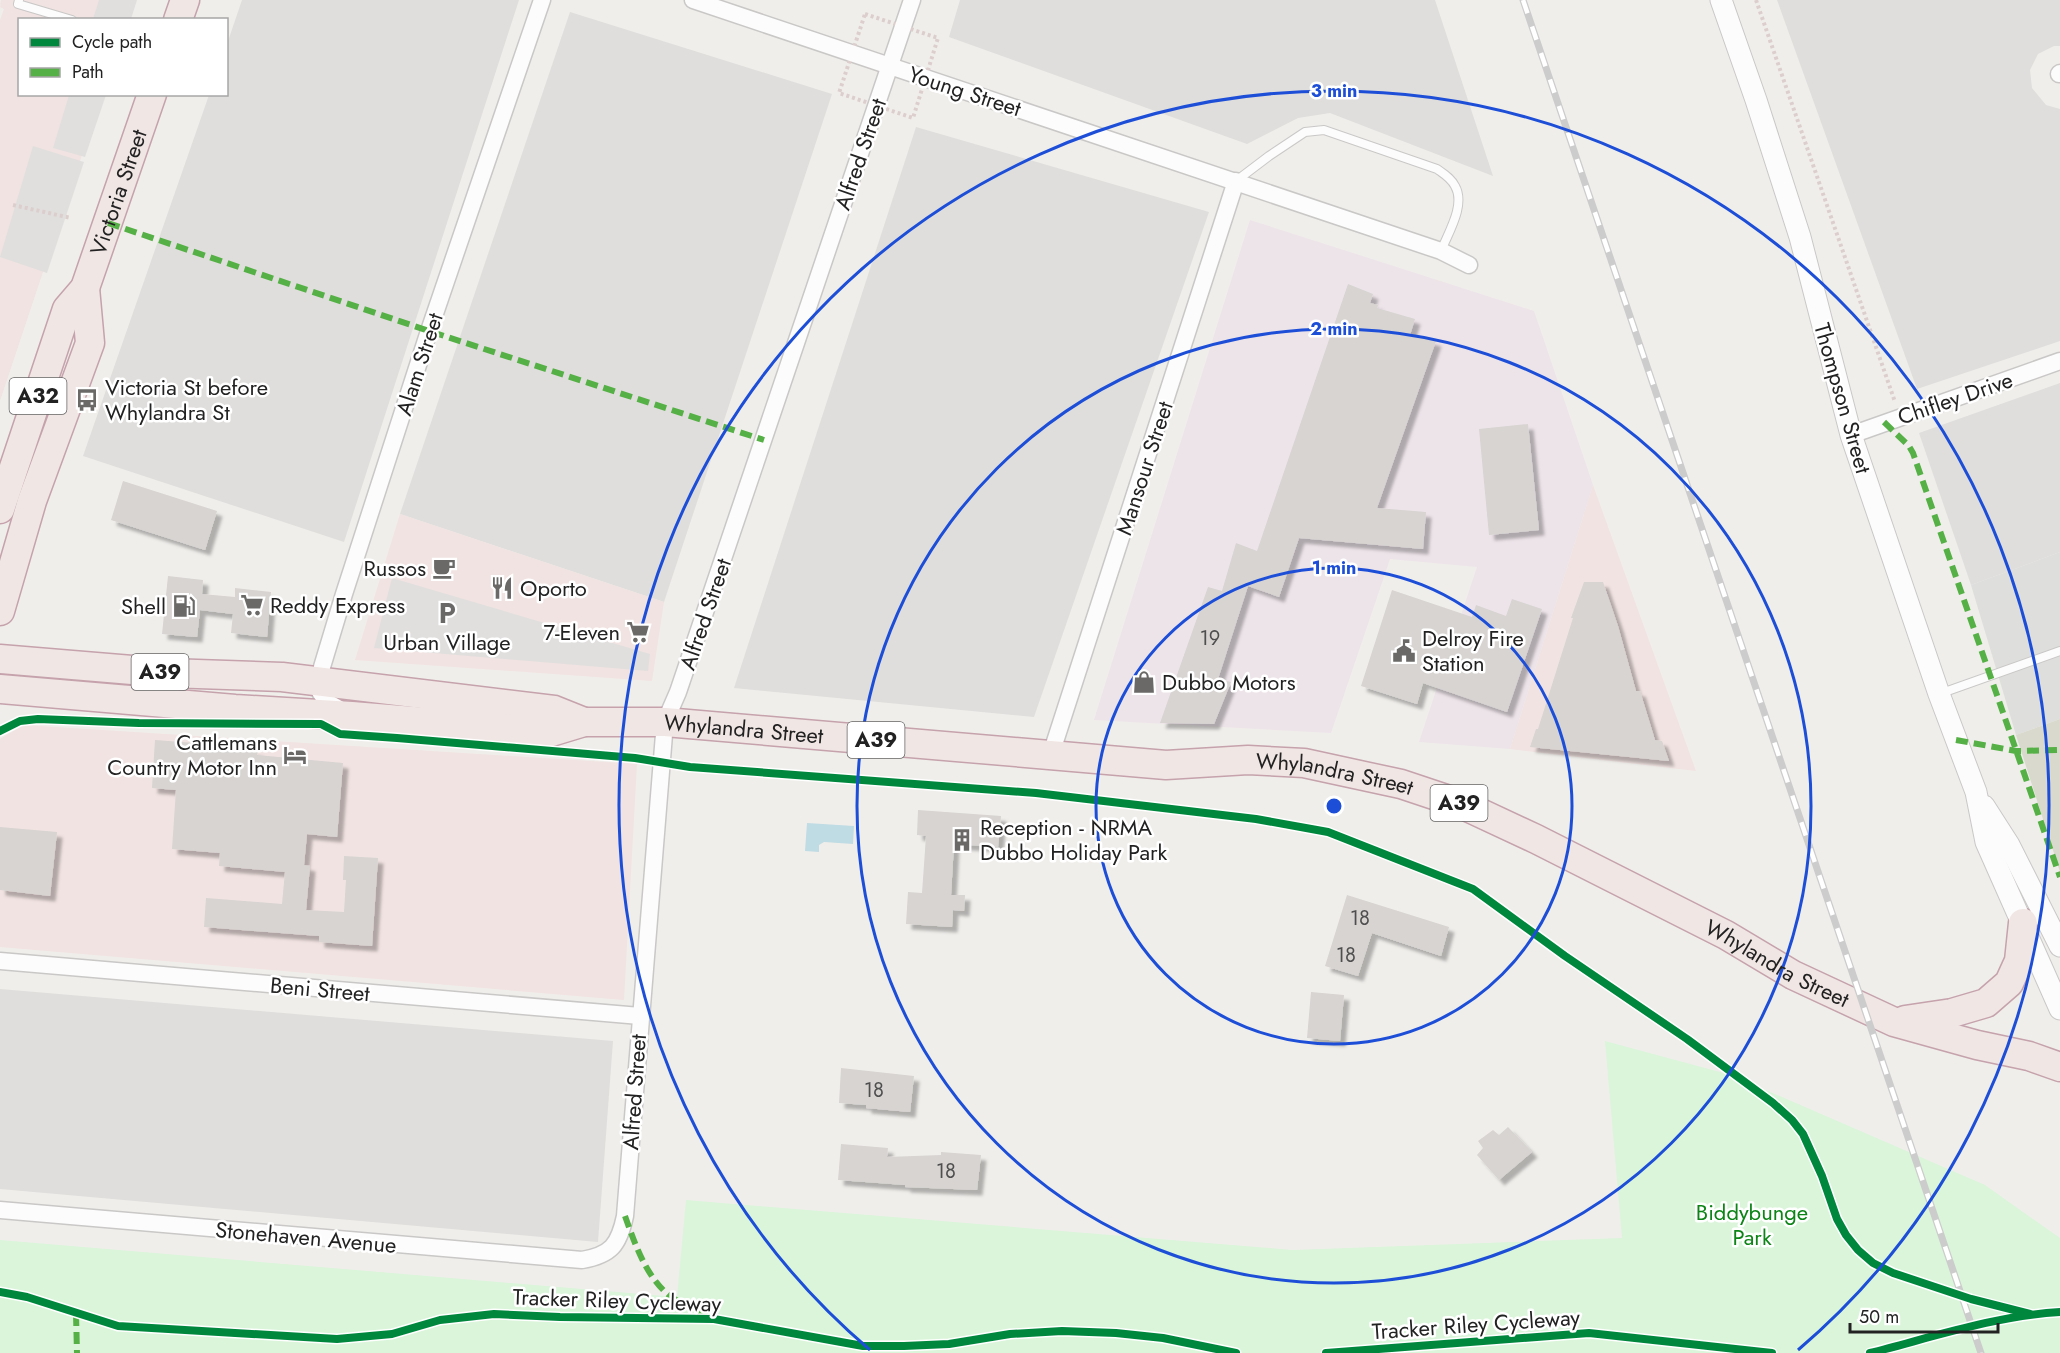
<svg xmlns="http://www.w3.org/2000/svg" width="2060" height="1353" font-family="Jost,sans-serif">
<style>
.residential{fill:#dfdedc}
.commercial{fill:#f1e3e1}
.industrial{fill:#ede4e9}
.religious{fill:#dededc}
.construction{fill:#d9d9cd}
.park{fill:#daf5da}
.parking{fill:#e0dfde}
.water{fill:#bfdbe3}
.building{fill:#d7d4d2;filter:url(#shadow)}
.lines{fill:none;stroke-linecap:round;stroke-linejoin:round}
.service-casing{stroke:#c9c8c7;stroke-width:10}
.minor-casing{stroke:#c9c8c7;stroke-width:19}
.tertiary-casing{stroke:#c9c8c7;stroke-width:23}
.trunk-casing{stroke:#c5a2ac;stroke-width:31}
.path{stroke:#dccecd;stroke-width:4;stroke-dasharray:3 3;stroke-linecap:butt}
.service{stroke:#fdfcfc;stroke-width:8}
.minor{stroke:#fdfcfc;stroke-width:16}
.tertiary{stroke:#fdfcfc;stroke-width:21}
.trunk{stroke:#f0e6e4;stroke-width:28}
.rail-casing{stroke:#ccc;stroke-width:7}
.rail{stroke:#fff;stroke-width:4.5;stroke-dasharray:14;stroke-linecap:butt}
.quiet{stroke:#55b145;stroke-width:6;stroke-dasharray:12 6;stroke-linecap:butt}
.cycleway-casing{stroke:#fff;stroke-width:11}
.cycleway{stroke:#00873e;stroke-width:8}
.ring{fill:none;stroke:#1d4ed8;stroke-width:3}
.labels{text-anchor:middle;stroke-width:5;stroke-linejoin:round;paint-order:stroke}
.number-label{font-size:20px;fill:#4f4e4e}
.shield{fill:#fff;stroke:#646464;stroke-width:1.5}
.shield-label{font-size:21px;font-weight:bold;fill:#222}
.street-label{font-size:22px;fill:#222;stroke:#fff}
.poi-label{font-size:22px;fill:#222;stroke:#fff;text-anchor:start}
.park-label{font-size:22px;fill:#0c8416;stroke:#fff}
.centre{fill:#1d4ed8;stroke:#fff;stroke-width:3}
.ring-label{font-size:18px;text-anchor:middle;font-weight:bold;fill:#1d4ed8;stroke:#fff;stroke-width:5;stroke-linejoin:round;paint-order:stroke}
</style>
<defs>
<filter id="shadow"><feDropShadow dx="5.5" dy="5.5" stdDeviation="1.5" flood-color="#0004"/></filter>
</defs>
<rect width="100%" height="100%" fill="#f0eeeb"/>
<g class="residential">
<polygon points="242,0 519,0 344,542 83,456 209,95 226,94 227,44"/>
<polygon points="960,0 1435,0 1493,176 1330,113 1298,118 1247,144 949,37"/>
<polygon points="1777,0 2060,0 2060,46 2054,46 2038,54 2030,70 2032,88 2046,105 2060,109 2060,341 1917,389"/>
<polygon points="570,12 832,94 664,602 400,514"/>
<polygon points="916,127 1209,212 1034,717 734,688"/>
<polygon points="2060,383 2060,552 1971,585 1919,433"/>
<polygon points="0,989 613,1041 598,1242 0,1189"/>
</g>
<g class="commercial">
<polygon points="1,0 133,0 127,19 20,20 20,94 102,95 0,401 0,20 4,9 0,7"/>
<polygon points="1593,485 1696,771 1510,749"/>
<polygon points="400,514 664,602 652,681 355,660"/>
<polygon points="24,725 637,764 624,1000 0,947 0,739"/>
</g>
<polygon class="industrial" points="1250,220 1534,311 1593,485 1510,749 1419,742 1477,567 1390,559 1331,733 1094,720"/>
<polygon class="religious" points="2060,552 2060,719 2016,735 1971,585"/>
<polygon class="construction" points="2060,719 2060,872 2016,735"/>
<polygon class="park" points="1605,1041 1731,1075 1985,1185 2060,1238 2060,1353 0,1353 0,1240 677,1297 686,1200 1293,1250 1622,1238"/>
<g class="parking">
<polygon points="99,0 137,0 131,19 93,19"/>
<polygon points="69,95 106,95 85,157 53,148"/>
<polygon points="33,146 84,162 47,273 0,257"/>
<polygon points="392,578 650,654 648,671 374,648"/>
</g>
<polygon class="water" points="807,823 854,826 853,844 824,842 819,845 819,852 805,851"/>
<g class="building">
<polygon points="1348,284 1373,294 1370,303 1378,305 1377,308 1415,319 1410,335 1436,341 1377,508 1426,512 1423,549 1299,538 1279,597 1248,586 1218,679 1231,682 1214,724 1160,723 1208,587 1222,591 1236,543 1257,551"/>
<polygon points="1528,424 1539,530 1489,535 1479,429"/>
<polygon points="123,481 217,511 205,550 111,520"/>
<polygon points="168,576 203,580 202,594 235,597 235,588 271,592 267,637 231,633 233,614 200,610 197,637 162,634"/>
<polygon points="1584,582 1603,582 1618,626 1636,691 1640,691 1655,740 1662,741 1669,761 1530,747 1536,729 1538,729 1573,618 1571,618"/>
<polygon points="1392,590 1472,617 1476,605 1506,616 1512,599 1542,609 1507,712 1423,683 1417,704 1361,686"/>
<polygon points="155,740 208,744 208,747 258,751 257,755 343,763 337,837 307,834 304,865 310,866 306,910 344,912 346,880 343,880 344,856 378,858 372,946 319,942 319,936 204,927 206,898 282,904 285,872 219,866 220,853 172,849 176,790 152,788"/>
<polygon points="918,810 1001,816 998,847 954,844 951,895 965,895 964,911 953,910 952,927 906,924 908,892 922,893 926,836 917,835"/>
<polygon points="0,827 57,832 50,896 0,890"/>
<polygon points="1347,895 1449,927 1441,956 1372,933 1358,976 1325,966"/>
<polygon points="1311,992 1344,995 1340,1041 1307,1038"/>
<polygon points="841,1068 914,1076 910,1112 866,1108 866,1105 839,1103"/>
<polygon points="1508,1127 1532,1152 1499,1180 1477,1155 1483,1148 1478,1141 1493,1130 1499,1135"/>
<polygon points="841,1144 888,1148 887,1157 941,1155 941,1152 981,1155 977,1190 905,1187 905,1185 838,1180"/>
</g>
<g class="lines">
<g class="service-casing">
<g id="service">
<polyline points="19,0 18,4 72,20"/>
<path d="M1236,181L1269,156L1305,132L1324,130L1437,169C1444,174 1451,178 1455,186C1466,205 1448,233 1441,251"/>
<polyline points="1939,694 2060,651"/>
</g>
</g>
<g class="minor-casing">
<g id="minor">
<polyline points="693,0 1441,251 1469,265"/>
<polyline points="2059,74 2060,73"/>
<polyline points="1851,435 2060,361"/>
<polyline points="343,711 327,702 320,692 322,667 344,594 429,331 542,0"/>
<polyline points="1051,754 1236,181"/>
<polyline points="0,961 640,1016"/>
<path d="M0,1210L582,1260C611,1255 619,1245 625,1216L665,722L678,692L912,0"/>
</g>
</g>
<g class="tertiary-casing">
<g id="tertiary">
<polyline points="1721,0 1756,100 1800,237 1851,435 1939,694 1976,792 1986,842 2060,1009"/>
<polyline points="1984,806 2009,845 2060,946"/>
</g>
</g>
<g class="trunk-casing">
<g id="trunk">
<polyline points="178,20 185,0"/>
<path id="s1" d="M0,509L67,309L85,288L152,94"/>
<polyline points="0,611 32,501 90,343 85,288"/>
<polyline points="0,659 168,673 282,677 554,710 584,722"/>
<path id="s2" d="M0,689L235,709L352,716L551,732L584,722H665L1166,765L1248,760L1304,763L1401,784L1461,804L1536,839L1726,935L1793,975L1894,1022L1977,1045L2029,1056L2060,1067"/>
<polyline points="1905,1020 1952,1013 1986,1003 2009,983 2019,961 2023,923"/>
</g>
</g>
<g class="path">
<polyline points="1756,0 1895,402"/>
<polygon points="865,14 938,38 913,118 839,93"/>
<polyline points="13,205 71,218"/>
<polyline points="0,731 20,721 58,720"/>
<polyline points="569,752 645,760"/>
<polyline points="679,765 1036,793 1256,819 1328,832 1473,889 1565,956 1687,1039 1773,1103 1792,1120 1803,1134 1822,1176 1837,1219 1846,1235 1858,1250 1873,1263 1893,1273 1971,1299 2030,1314"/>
</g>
<use href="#service" class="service"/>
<use href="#minor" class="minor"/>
<use href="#tertiary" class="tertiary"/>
<use href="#trunk" class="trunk"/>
<g class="rail-casing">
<polyline id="rail" points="1523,0 1981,1353"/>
</g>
<use href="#rail" class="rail"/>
<g class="quiet">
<polyline points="108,223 429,331 764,440"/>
<polyline points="1884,422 1909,446 1913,453 2060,877"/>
<polyline points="1956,740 2016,751 2060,750"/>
<path d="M625,1216C635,1244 646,1277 670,1296C681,1304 696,1310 707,1316"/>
<polyline points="76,1314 77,1353"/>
</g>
<g class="cycleway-casing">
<g id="cycleway">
<polyline points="0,731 20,721 38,719 139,723 321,724 340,734 397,738 635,758 690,767 1036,793 1256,819 1328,832 1473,889 1565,956 1687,1039 1773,1103 1792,1120 1803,1134 1822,1176 1837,1219 1846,1235 1858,1250 1873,1263 1893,1273 1971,1299 2030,1314"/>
<polyline points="0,1292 27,1297 118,1326 337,1339 392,1334 440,1320 494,1314 560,1317 714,1319 863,1346 904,1346 949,1344 1010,1334 1062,1331 1116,1333 1163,1338 1236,1353"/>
<polyline points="1326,1353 1589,1333 1772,1353"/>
<path d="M1870,1353C1933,1337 1995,1316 2060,1312"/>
</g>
</g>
<use href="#cycleway" class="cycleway"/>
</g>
<g class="ring">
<circle cx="1334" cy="806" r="238"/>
<circle cx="1334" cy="806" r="477"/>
<path d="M870 1350A715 715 0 1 1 1798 1350"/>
</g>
<defs>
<g id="bus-bare" transform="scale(1.8)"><path d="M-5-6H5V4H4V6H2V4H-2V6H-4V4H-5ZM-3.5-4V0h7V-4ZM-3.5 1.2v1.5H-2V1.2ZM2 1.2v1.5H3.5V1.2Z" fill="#6a6968" stroke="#fff" stroke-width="2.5" paint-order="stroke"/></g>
<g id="cafe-bare" transform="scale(1.8)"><path d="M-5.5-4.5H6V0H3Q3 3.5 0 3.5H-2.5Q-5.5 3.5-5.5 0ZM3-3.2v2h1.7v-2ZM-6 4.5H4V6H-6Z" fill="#6a6968" stroke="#fff" stroke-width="2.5" paint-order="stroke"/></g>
<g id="restaurant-bare" transform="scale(1.8)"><path d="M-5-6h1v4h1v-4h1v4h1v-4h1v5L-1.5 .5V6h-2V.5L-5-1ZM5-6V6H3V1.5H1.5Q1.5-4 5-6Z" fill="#6a6968" stroke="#fff" stroke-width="2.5" paint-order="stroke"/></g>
<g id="supermarket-bare" transform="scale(1.8)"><path d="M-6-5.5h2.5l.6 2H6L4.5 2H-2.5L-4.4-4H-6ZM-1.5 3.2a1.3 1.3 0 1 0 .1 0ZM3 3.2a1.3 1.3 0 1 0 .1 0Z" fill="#6a6968" stroke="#fff" stroke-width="2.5" paint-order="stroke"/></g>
<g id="fuel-bare" transform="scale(1.8)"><path d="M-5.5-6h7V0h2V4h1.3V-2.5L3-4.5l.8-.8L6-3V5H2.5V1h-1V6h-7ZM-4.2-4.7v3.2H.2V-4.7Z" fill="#6a6968" stroke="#fff" stroke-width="2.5" paint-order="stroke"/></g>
<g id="parking-bare" transform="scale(1.8)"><path d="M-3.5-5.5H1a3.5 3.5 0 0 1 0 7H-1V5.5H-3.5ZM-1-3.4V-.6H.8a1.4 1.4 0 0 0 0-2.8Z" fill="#6a6968" stroke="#fff" stroke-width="2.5" paint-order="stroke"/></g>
<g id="civic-bare" transform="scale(1.8)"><path d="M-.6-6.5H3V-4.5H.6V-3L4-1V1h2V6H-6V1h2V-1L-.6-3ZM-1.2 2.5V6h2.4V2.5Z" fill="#6a6968" stroke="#fff" stroke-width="2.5" paint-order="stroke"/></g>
<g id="shop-bare" transform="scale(1.8)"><path d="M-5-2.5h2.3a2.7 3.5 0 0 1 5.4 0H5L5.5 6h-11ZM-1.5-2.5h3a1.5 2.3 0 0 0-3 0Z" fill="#6a6968" stroke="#fff" stroke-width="2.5" paint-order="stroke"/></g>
<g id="hotel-bare" transform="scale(1.8)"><path d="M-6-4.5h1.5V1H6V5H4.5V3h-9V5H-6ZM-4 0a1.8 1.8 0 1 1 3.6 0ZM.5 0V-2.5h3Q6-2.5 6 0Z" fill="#6a6968" stroke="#fff" stroke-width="2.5" paint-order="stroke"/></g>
<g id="building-bare" transform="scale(1.8)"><path d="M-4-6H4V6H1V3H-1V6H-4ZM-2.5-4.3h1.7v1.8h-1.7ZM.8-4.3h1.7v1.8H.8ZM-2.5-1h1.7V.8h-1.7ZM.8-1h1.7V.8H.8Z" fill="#6a6968" stroke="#fff" stroke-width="2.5" paint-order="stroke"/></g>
</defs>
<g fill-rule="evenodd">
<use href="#bus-bare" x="87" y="400"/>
<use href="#cafe-bare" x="444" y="568"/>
<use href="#restaurant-bare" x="502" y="588"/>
<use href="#supermarket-bare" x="252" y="605"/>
<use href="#fuel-bare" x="184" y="606"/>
<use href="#parking-bare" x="447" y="613"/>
<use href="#supermarket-bare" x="638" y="632"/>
<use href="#civic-bare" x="1404" y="651"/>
<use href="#shop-bare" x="1144" y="682"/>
<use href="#hotel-bare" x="295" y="755"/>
<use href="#building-bare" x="962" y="840"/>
</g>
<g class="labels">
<g class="number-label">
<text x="1210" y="645">19</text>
<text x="1360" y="925">18</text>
<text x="1346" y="962">18</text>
<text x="874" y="1097">18</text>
<text x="946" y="1178">18</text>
</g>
<g class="shield">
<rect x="9.5" y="378" width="57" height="36" rx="4.5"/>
<rect x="131.5" y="654" width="57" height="36" rx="4.5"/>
<rect x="847.5" y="722" width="57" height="36" rx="4.5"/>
<rect x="1430.5" y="785" width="57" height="36" rx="4.5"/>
</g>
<g class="shield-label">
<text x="38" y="403">A32</text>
<text x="160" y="679">A39</text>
<text x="876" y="747">A39</text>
<text x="1459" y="810">A39</text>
</g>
<g class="street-label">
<text transform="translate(965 91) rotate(18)" y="8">Young Street</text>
<text transform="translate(860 154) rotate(-71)" y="8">Alfred Street</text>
<text dy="8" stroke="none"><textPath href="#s1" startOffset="340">Victoria Street</textPath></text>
<text transform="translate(419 364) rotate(-72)" y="8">Alam Street</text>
<text transform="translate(1843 398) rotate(74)" y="8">Thompson Street</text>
<text transform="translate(1955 398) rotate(-19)" y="8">Chifley Drive</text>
<text transform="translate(1144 468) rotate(-72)" y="8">Mansour Street</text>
<text transform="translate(705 614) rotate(-71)" y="8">Alfred Street</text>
<text dy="8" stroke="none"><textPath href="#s2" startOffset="747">Whylandra Street</textPath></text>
<text dy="8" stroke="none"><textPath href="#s2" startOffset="1341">Whylandra Street</textPath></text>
<text dy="8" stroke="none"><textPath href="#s2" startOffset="1826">Whylandra Street</textPath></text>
<text transform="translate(320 989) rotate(5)" y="8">Beni Street</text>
<text transform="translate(634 1092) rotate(-86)" y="8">Alfred Street</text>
<text transform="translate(306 1237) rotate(5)" y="8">Stonehaven Avenue</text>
<text transform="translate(617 1300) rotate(2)" y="8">Tracker Riley Cycleway</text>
<text transform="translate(1476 1324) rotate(-4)" y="8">Tracker Riley Cycleway</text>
</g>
<g class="poi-label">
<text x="105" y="395">Victoria St before<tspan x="105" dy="25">Whylandra St</tspan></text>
<text x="426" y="576" text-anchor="end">Russos</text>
<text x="520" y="596">Oporto</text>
<text x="270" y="613">Reddy Express</text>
<text x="166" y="614" text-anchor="end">Shell</text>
<text x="620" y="640" text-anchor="end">7-Eleven</text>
<text x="1422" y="646">Delroy Fire<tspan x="1422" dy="25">Station</tspan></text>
<text x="447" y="650" text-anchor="middle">Urban Village</text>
<text x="1162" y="690">Dubbo Motors</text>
<text x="277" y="750" text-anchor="end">Cattlemans<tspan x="277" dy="25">Country Motor Inn</tspan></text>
<text x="980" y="835">Reception - NRMA<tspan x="980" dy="25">Dubbo Holiday Park</tspan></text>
</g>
<g class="park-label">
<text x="1752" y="1220">Biddybunge<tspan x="1752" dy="25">Park</tspan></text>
</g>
</g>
<circle cx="1334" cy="806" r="9" class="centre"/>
<g class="ring-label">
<text x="1334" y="97">3 min</text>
<text x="1334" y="335">2 min</text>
<text x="1334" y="574">1 min</text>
</g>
<rect x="18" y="18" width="210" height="78" fill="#ffffff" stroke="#a7a7a7" stroke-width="1.5"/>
<rect x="30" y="38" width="30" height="9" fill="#00873e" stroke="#a7a7a7" stroke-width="1.5"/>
<text x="72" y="48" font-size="18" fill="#222222">Cycle path</text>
<rect x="30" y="68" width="30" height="9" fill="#55b145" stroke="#a7a7a7" stroke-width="1.5"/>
<text x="72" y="78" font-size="18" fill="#222222">Path</text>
<path d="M1850 1323v9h148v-9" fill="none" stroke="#222222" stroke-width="3"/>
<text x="1859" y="1323" font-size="18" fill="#222222" stroke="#ffffff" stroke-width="4.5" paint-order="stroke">50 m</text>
</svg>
